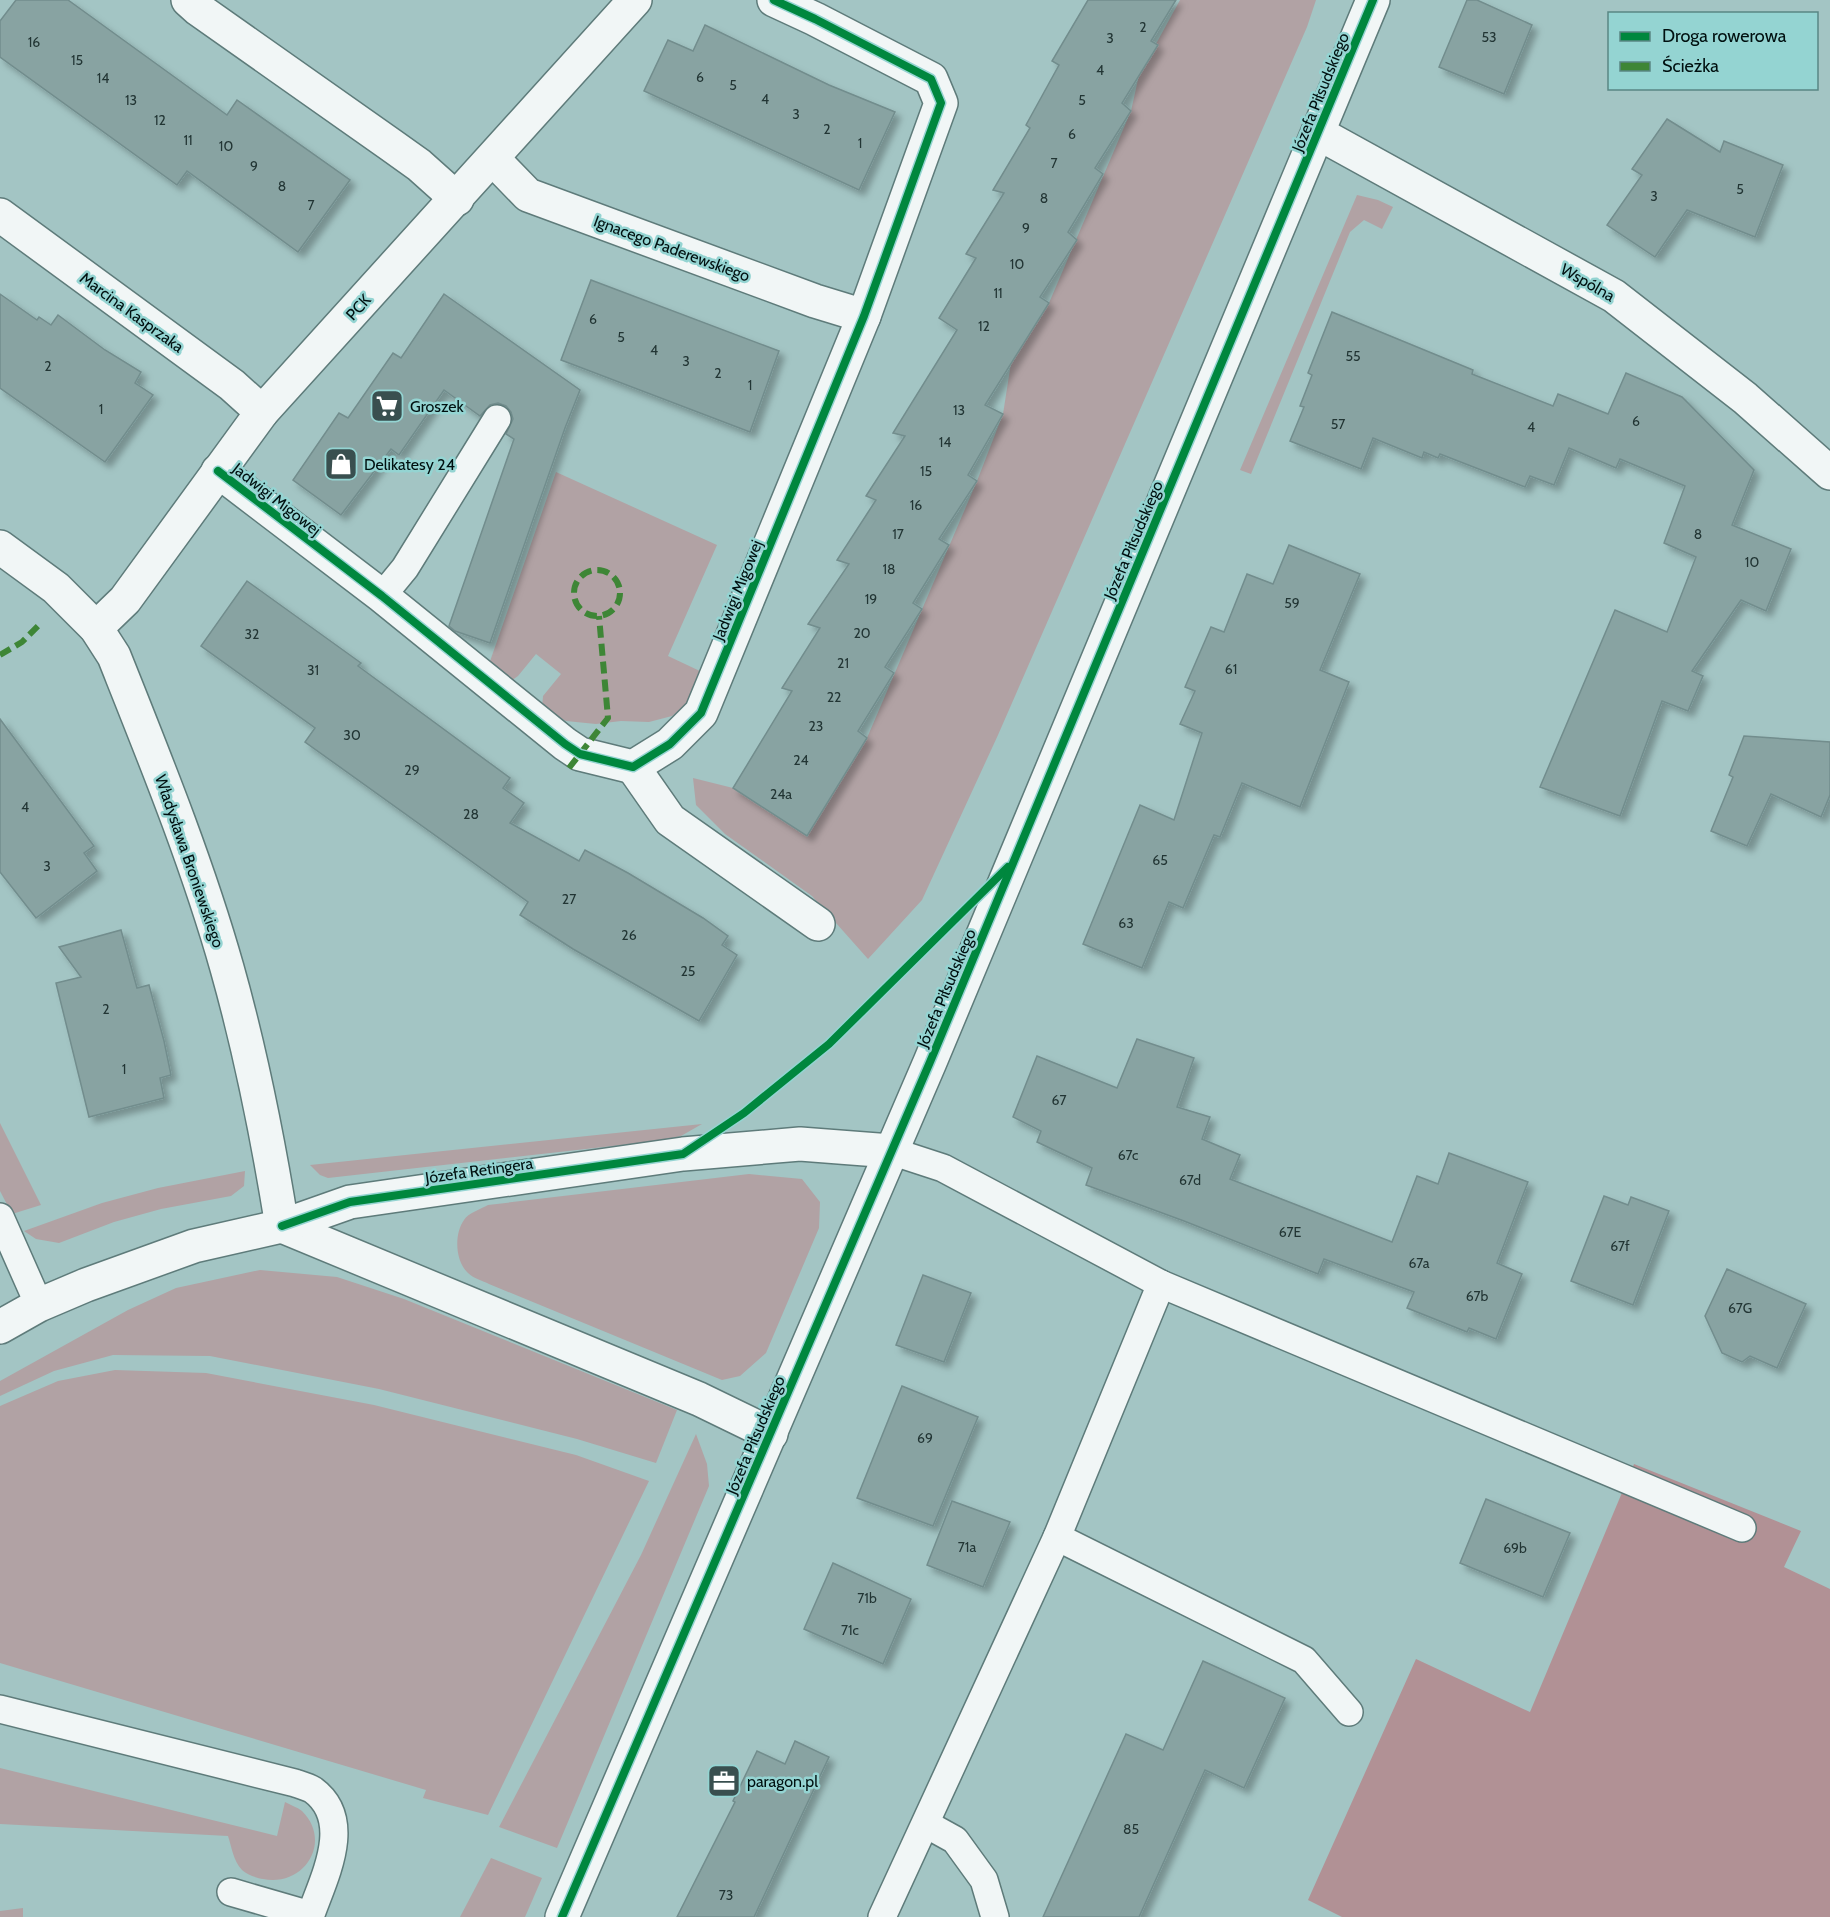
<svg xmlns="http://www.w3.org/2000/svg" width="1830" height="1917" font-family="Cabin,sans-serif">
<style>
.green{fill:#b1a2a4}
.forest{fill:#b19195}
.building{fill:#88a3a2;stroke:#728d8d;stroke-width:1.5;filter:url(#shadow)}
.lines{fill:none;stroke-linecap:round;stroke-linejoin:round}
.lane-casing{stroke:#5e7b7a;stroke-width:30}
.street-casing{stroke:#5e7b7a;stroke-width:36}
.secondary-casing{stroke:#5e7b7a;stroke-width:36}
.lane{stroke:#f1f6f6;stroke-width:27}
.street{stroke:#f1f6f6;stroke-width:33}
.secondary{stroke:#f1f6f6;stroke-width:33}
.quiet{stroke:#3e8636;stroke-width:6;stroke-dasharray:12 6;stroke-linecap:butt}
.cycleway-casing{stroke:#94d4d2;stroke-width:11}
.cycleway{stroke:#00873e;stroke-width:8}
.labels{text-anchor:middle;stroke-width:5;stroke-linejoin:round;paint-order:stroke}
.number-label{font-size:14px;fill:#223534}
.street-label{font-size:16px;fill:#001010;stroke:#94d4d2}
.poi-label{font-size:16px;fill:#001010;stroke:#94d4d2;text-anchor:start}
</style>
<defs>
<filter id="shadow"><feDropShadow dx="5.5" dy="5.5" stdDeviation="3" flood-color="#0004"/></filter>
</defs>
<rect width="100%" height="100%" fill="#a3c5c4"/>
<g class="green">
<polygon points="1180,0 1316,0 1307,27 998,735 922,900 868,959 812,896 725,834 696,805 693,778 733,788 807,836 867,738 977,481 1003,414 1011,363 1049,303 1131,111 1139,75"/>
<polygon points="1357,195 1378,200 1393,207 1382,229 1364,220 1350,232 1251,474 1240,470"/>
<polygon points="556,472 717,545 668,656 702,672 693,699 672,716 649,722 621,721 596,724 566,721 542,708 543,696 561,674 536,654 518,676 508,683 488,667"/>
<polygon points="0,1123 41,1205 12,1214 0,1191"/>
<polygon points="702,1124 681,1136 657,1141 328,1178 320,1175 310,1165"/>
<polygon points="245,1171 244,1186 231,1196 161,1209 114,1222 59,1243 36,1239 24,1231 102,1203 158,1188"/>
<path d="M749,1174L802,1179L820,1202L819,1228L766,1353L740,1376L722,1380L489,1284C483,1281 473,1278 468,1273C455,1261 454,1234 464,1220C468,1213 481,1209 488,1205Z"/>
<polygon points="260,1270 337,1277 404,1299 677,1410 656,1463 577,1439 379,1389 210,1356 113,1355 54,1371 0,1396 0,1381 128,1310 176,1288"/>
<polygon points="115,1370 206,1373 374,1405 576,1455 649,1481 488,1815 423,1798 426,1790 0,1663 0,1406 58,1381"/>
<polygon points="696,1434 707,1464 709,1486 557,1848 499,1827 641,1555"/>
<path d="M0,1768L277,1836L285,1802C290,1805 297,1807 302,1811C333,1842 304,1887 263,1879C257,1878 247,1875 242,1870C233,1860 232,1848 228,1836L0,1824Z"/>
<polygon points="491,1858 542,1878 525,1917 460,1917"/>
<polygon points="23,1908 23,1917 0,1917 0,1911"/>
</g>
<polygon class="forest" points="1634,1464 1801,1531 1784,1567 1830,1589 1830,1917 1342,1917 1308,1900 1416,1659 1530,1712"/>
<g class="building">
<polygon points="16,0 68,0 227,115 237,100 350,180 298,252 187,171 177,185 0,57 0,21"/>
<polygon points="1088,0 1176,0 1151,41 1158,45 1122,103 1131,111 1095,168 1103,174 1068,232 1077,240 1040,297 1049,303 985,405 1003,414 968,475 977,481 939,539 949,545 913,603 922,609 885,667 894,673 858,731 867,738 807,836 733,788 792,691 782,688 820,628 808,624 849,564 837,560 876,500 866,496 905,436 893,433 957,330 939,318 976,258 966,254 1004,193 993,190 1030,128 1026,125 1059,65 1052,61"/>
<polygon points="1467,0 1477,0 1532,25 1504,94 1439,67"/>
<polygon points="705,25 829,85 895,112 859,190 644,91 668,40 693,51"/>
<polygon points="1667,119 1720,152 1724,141 1783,165 1755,237 1687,210 1655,257 1607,225 1642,175 1632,169"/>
<polygon points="591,280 779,351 750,432 561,360"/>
<polygon points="0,294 37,320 39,317 51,325 58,315 105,350 141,372 135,383 153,395 105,462 0,388"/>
<polygon points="444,294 580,390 565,428 490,643 455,631 449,626 514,439 506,434 513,419 511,412 506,406 498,403 490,405 480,416 444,390 399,455 391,449 341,515 293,480 339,413 348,418 393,353 401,358"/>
<polygon points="1332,312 1473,370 1472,374 1553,406 1558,394 1608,414 1626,373 1682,397 1754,470 1732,525 1791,549 1766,611 1741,600 1692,671 1703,676 1688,711 1662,701 1620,816 1540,787 1615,610 1667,632 1696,557 1664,543 1685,486 1620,459 1616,468 1569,448 1554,485 1530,476 1525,487 1440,454 1438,458 1424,452 1422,458 1373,438 1361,469 1290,441 1304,407 1300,406 1312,375 1308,373"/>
<polygon points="1289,545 1360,574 1320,670 1349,682 1300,807 1242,783 1220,837 1214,835 1183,908 1169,902 1142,968 1083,944 1140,805 1174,820 1202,733 1180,724 1195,691 1185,687 1211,627 1224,632 1247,574 1273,584"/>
<polygon points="247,581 361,663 358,666 510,778 503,788 524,803 510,823 579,861 585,850 628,873 703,918 728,936 722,945 737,955 699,1021 573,949 520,915 528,902 305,742 315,728 201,646"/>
<polygon points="0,719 94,846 84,853 97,871 36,918 0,872"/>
<polygon points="1744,736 1830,742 1830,795 1821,817 1771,794 1747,846 1711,831 1733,777 1729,775"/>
<polygon points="121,930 137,988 149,985 164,1041 171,1075 160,1078 164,1098 89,1117 56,983 81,977 59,947"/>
<polygon points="1137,1039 1194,1058 1177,1107 1210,1117 1202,1139 1240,1155 1230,1179 1392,1242 1417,1176 1438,1184 1449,1153 1528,1182 1497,1263 1522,1274 1496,1339 1469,1328 1467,1332 1407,1308 1414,1292 1324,1259 1318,1274 1184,1221 1086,1185 1092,1168 1037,1142 1041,1131 1013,1117 1037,1056 1117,1088"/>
<polygon points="1604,1196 1628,1205 1631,1197 1669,1211 1633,1305 1571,1281"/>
<polygon points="1727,1269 1806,1304 1777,1368 1750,1356 1742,1362 1722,1353 1705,1316"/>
<polygon points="923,1275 971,1293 944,1362 896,1345"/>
<polygon points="902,1386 978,1417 933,1526 857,1498"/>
<polygon points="1486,1499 1570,1533 1543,1597 1460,1563"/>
<polygon points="952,1501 1010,1522 983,1587 927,1565"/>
<polygon points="833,1563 911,1599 883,1664 804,1629"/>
<polygon points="1203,1661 1285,1698 1244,1788 1205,1770 1139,1917 1043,1917 1126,1734 1163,1750"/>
<polygon points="795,1741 829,1757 754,1917 677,1917 735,1802 733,1801 757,1751 785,1764"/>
</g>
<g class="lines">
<g class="lane-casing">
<g id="lane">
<polyline points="382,596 405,568 497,419"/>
<polyline points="891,1151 943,1168 1161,1284 1742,1528"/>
<polyline points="0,1217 39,1305"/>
<polyline points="1057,1537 1304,1660 1349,1712"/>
<path d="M0,1709L295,1783C301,1785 308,1787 313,1790C355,1821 323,1879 310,1917"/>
<polyline points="926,1824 955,1840 984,1880 995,1917"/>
<polyline points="231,1892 310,1915"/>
<polyline points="882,1917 1057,1537 1161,1284"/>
</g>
</g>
<g class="street-casing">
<g id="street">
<polyline points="188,0 198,9 391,145 419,165 457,199"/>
<polyline points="1318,133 1614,296 1745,398 1830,473"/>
<polyline points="493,159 528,195 815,301 864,316"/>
<polyline points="0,215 232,385 262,412"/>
<polyline points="218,471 382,596 565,744 580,754 633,767 670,744 701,713 864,316 941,103 931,79 815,19 774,0"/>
<path d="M0,547L56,588L96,628L114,656C155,759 197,862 227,968C251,1053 268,1139 282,1226"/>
<polyline points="96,628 125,600 262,412 635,0"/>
<polyline points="633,767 670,820 818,924"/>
<polyline points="282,1226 699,1399 771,1434"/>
<polyline points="0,1327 39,1305 86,1285 194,1246 282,1226 350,1202 683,1154 800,1144 891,1151"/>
</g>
</g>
<g class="secondary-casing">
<polyline id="secondary" points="562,1917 930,1062 1373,0"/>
</g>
<use href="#lane" class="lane"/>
<use href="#street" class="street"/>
<use href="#secondary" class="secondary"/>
<g class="quiet">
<circle cx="597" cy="593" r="23"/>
<polyline points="0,655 22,642 42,622"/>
<polyline points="569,768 608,718 599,616"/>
</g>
<g class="cycleway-casing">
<g id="cycleway">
<polyline points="218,471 382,596 565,744 580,754 633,767 670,744 701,713 864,316 941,103 931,79 815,19 774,0"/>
<polyline points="282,1226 350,1202 683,1154 744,1113 829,1044 1008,867"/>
<polyline points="562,1917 930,1062 1373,0"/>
</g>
</g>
<use href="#cycleway" class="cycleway"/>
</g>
<defs>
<g id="supermarket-square" transform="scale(1.725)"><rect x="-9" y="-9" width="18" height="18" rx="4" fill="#394f4f" stroke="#94d4d2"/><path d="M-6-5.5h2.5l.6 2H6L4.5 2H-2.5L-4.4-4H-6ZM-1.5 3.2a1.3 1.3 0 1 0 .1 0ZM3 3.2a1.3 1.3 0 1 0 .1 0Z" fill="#fff"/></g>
<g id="shop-square" transform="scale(1.725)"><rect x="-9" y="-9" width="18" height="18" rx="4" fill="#394f4f" stroke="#94d4d2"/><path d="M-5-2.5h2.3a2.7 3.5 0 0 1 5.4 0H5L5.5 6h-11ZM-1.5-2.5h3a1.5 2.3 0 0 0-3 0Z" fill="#fff"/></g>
<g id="office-square" transform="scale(1.725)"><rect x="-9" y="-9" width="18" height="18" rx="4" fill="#394f4f" stroke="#94d4d2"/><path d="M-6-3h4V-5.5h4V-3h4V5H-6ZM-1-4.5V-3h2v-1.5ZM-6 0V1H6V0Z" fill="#fff"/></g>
</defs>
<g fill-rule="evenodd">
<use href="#supermarket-square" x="387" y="406"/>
<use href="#shop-square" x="341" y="464"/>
<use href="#office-square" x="724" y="1781"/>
</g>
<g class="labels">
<g class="number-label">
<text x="1143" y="32">2</text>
<text x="1489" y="42">53</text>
<text x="1110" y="43">3</text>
<text x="34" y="47">16</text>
<text x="77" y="65">15</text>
<text x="1100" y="75">4</text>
<text x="700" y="82">6</text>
<text x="103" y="83">14</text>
<text x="733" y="90">5</text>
<text x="765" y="104">4</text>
<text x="131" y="105">13</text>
<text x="1082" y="105">5</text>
<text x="796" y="119">3</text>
<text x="160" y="125">12</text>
<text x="827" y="134">2</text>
<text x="1072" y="139">6</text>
<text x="188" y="145">11</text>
<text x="860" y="148">1</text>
<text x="226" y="151">10</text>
<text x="1054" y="168">7</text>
<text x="254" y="171">9</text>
<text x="282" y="191">8</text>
<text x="1740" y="194">5</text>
<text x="1654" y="201">3</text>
<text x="1044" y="203">8</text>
<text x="311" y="210">7</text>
<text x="1026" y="233">9</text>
<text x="1017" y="269">10</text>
<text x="998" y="298">11</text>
<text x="593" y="324">6</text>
<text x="984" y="331">12</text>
<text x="621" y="342">5</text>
<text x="654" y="355">4</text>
<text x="1353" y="361">55</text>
<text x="686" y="366">3</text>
<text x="48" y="371">2</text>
<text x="718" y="378">2</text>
<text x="750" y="390">1</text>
<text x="101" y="414">1</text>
<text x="959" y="415">13</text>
<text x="1636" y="426">6</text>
<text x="1338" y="429">57</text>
<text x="1531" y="432">4</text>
<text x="945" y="447">14</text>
<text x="926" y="476">15</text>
<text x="916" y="510">16</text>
<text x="898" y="539">17</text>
<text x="1698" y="539">8</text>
<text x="1752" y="567">10</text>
<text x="889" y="574">18</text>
<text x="871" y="604">19</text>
<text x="1292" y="608">59</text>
<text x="862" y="638">20</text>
<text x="252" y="639">32</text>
<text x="843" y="668">21</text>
<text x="1231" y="674">61</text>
<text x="313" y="675">31</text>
<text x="834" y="702">22</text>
<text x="816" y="731">23</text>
<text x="352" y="740">30</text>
<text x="801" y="765">24</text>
<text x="412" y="775">29</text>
<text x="781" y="799">24a</text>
<text x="25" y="812">4</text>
<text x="471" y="819">28</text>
<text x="1160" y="865">65</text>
<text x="47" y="871">3</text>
<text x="569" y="904">27</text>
<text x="1126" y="928">63</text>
<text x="629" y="940">26</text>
<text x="688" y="976">25</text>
<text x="106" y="1014">2</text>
<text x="124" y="1074">1</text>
<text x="1059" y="1105">67</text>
<text x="1128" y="1160">67c</text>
<text x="1190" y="1185">67d</text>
<text x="1290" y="1237">67E</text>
<text x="1620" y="1251">67f</text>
<text x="1419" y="1268">67a</text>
<text x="1477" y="1301">67b</text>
<text x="1740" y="1313">67G</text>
<text x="925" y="1443">69</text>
<text x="967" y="1552">71a</text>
<text x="1515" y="1553">69b</text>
<text x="867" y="1603">71b</text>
<text x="850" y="1635">71c</text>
<text x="1131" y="1834">85</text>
<text x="726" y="1900">73</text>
</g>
<g class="street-label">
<text transform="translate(1320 92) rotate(-68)" y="6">Józefa Piłsudskiego</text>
<text transform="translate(672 248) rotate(20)" y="6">Ignacego Paderewskiego</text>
<text transform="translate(1588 282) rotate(30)" y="6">Wspólna</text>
<text transform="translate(358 307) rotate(-48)" y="6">PCK</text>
<text transform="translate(132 312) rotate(36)" y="6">Marcina Kasprzaka</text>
<text transform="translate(277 499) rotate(38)" y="6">Jadwigi Migowej</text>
<text transform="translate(1133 540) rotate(-67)" y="6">Józefa Piłsudskiego</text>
<text transform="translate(737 590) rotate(-68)" y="6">Jadwigi Migowej</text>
<text transform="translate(190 861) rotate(71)" y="6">Władysława Broniewskiego</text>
<text transform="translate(946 988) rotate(-67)" y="6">Józefa Piłsudskiego</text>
<text transform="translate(479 1170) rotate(-8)" y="6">Józefa Retingera</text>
<text transform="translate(755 1435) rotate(-67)" y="6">Józefa Piłsudskiego</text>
</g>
<g class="poi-label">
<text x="410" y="412">Groszek</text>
<text x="364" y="470">Delikatesy 24</text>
<text x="747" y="1787">paragon.pl</text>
</g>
</g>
<rect x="1608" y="12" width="210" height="78" fill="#94d4d2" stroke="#598684" stroke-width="1.5"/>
<rect x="1620" y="32" width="30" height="9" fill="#00873e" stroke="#598684" stroke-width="1.5"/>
<text x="1662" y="42" font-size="18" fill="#001010">Droga rowerowa</text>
<rect x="1620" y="62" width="30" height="9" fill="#3e8636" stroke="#598684" stroke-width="1.5"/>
<text x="1662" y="72" font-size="18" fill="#001010">Ścieżka</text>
</svg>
